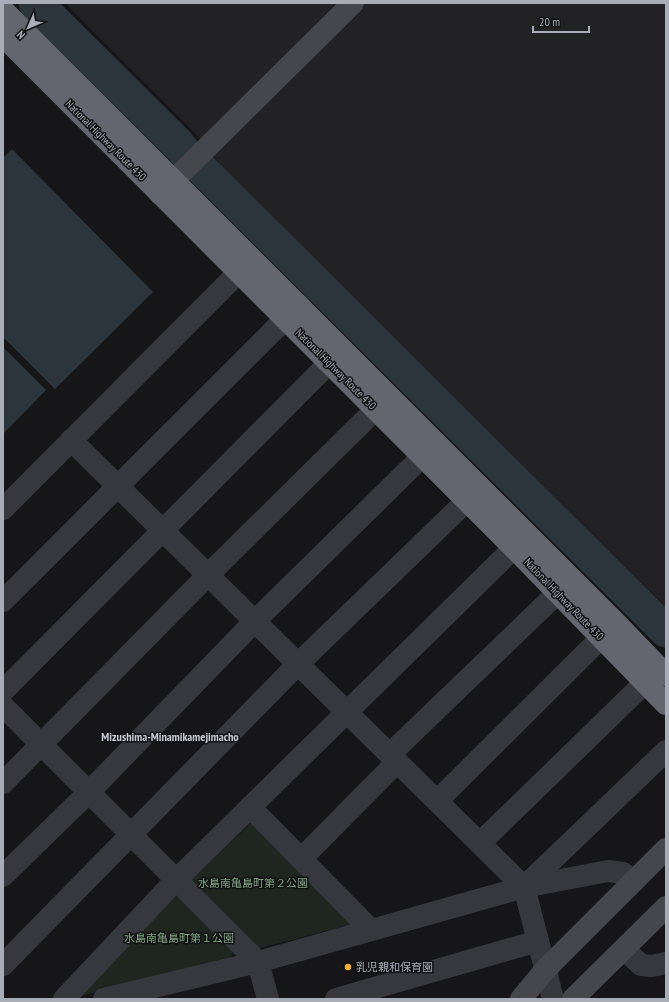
<svg xmlns="http://www.w3.org/2000/svg" width="669" height="1002" font-family="'PT Sans Narrow','Noto Sans JP',sans-serif">
<style>
.built{fill:#222225}
.green{fill:#1e261f}
.water{fill:#2c353c}
.lines{fill:none;stroke-linecap:round;stroke-linejoin:round}
.stream{stroke:#2c353c;stroke-width:5.5}
.river{stroke:#2c353c;stroke-width:33}
.street{stroke:#37383d;stroke-width:22}
.secondary{stroke:#45474d;stroke-width:22}
.highway{stroke:#63666e;stroke-width:22}
.poi-dot{fill:#f2b134;stroke:#111113;stroke-width:1.5}
.labels{text-anchor:middle;stroke-width:3;stroke-linejoin:round;paint-order:stroke}
.street-label{font-size:11px;fill:#a8adb8;stroke:#111113}
.park-label{font-size:11px;fill:#7fa381;stroke:#111113}
.poi-label{font-size:11px;fill:#a8adb8;stroke:#111113;text-anchor:start}
.neighbourhood-label{font-size:12px;font-weight:bold;fill:#c9ccd4;stroke:#111113}
</style>
<rect width="100%" height="100%" fill="#161618"/>
<polygon class="built" points="65,3 666,3 666,607 222,166 195,133"/>
<g class="green">
<polygon points="254,820 357,923 256,949 189,882"/>
<polygon points="179,893 234,950 231,957 77,997"/>
</g>
<g class="water">
<polygon points="12,149 153,292 55,389 3,337 3,158"/>
<polygon points="3,347 46,390 3,434"/>
</g>
<g class="lines">
<g class="stream">
<polyline points="56,3 188,134 199,148"/>
<polyline points="204,155 219,173 666,615"/>
</g>
<polyline class="river" points="35,3 666,631"/>
<g class="street">
<polyline points="71,440 524,887 553,999"/>
<polyline points="3,509 252,259"/>
<polyline points="3,601 299,305"/>
<polyline points="3,691 342,350"/>
<polyline points="3,706 258,962 268,999"/>
<polyline points="390,754 571,580"/>
<polyline points="3,783 208,575 389,396"/>
<polyline points="437,801 615,624"/>
<polyline points="250,807 371,930"/>
<polyline points="480,843 658,670"/>
<polyline points="301,859 397,762"/>
<polyline points="3,876 89,792 255,621 436,443"/>
<polyline points="524,887 666,751"/>
<polyline points="624,949 641,965 652,966 666,963"/>
<polyline points="3,965 298,664 480,488"/>
<polyline points="64,999 176,880 527,535"/>
<polyline points="104,999 258,962 524,887 608,871 623,873 634,881"/>
<polyline points="336,999 538,941"/>
</g>
<g class="secondary">
<polyline points="160,194 353,3"/>
<polyline points="521,999 545,970 666,849"/>
<polyline points="573,999 666,907"/>
</g>
<g class="highway">
<polyline points="3,10 616,623 666,675"/>
<polyline points="3,36 514,548 666,704"/>
</g>
</g>
<circle class="poi-dot" cx="348" cy="967" r="4"/>
<g class="labels">
<g class="street-label">
<text transform="translate(106 140) rotate(45)" y="4">National Highway Route 430</text>
<text transform="translate(336 369) rotate(45)" y="4">National Highway Route 430</text>
<text transform="translate(564 599) rotate(46)" y="4">National Highway Route 430</text>
</g>
<g class="park-label">
<text x="253" y="887">水島南亀島町第２公園</text>
<text x="179" y="942">水島南亀島町第１公園</text>
</g>
<g class="poi-label">
<text x="356" y="971">乳児親和保育園</text>
</g>
<g class="neighbourhood-label">
<text x="170" y="741">Mizushima-Minamikamejimacho</text>
</g>
</g>
<rect width="669" height="1002" fill="none" stroke="#a8adb8" stroke-width="8"/>
<g transform="translate(28 28) rotate(225)" stroke="#111113" stroke-width="3" paint-order="stroke">
<path d="M0-3L7 15L0 10L-7 15Z" fill="#a8adb8"/>
<text y="-6" font-size="11" font-weight="bold" text-anchor="middle" fill="#a8adb8">N</text>
</g>
<path d="M533 26v6h56v-6" fill="none" stroke="#a8adb8" stroke-width="2"/>
<text x="539" y="26" font-size="12" fill="#a8adb8" stroke="#111113" stroke-width="3" paint-order="stroke">20 m</text>
</svg>
